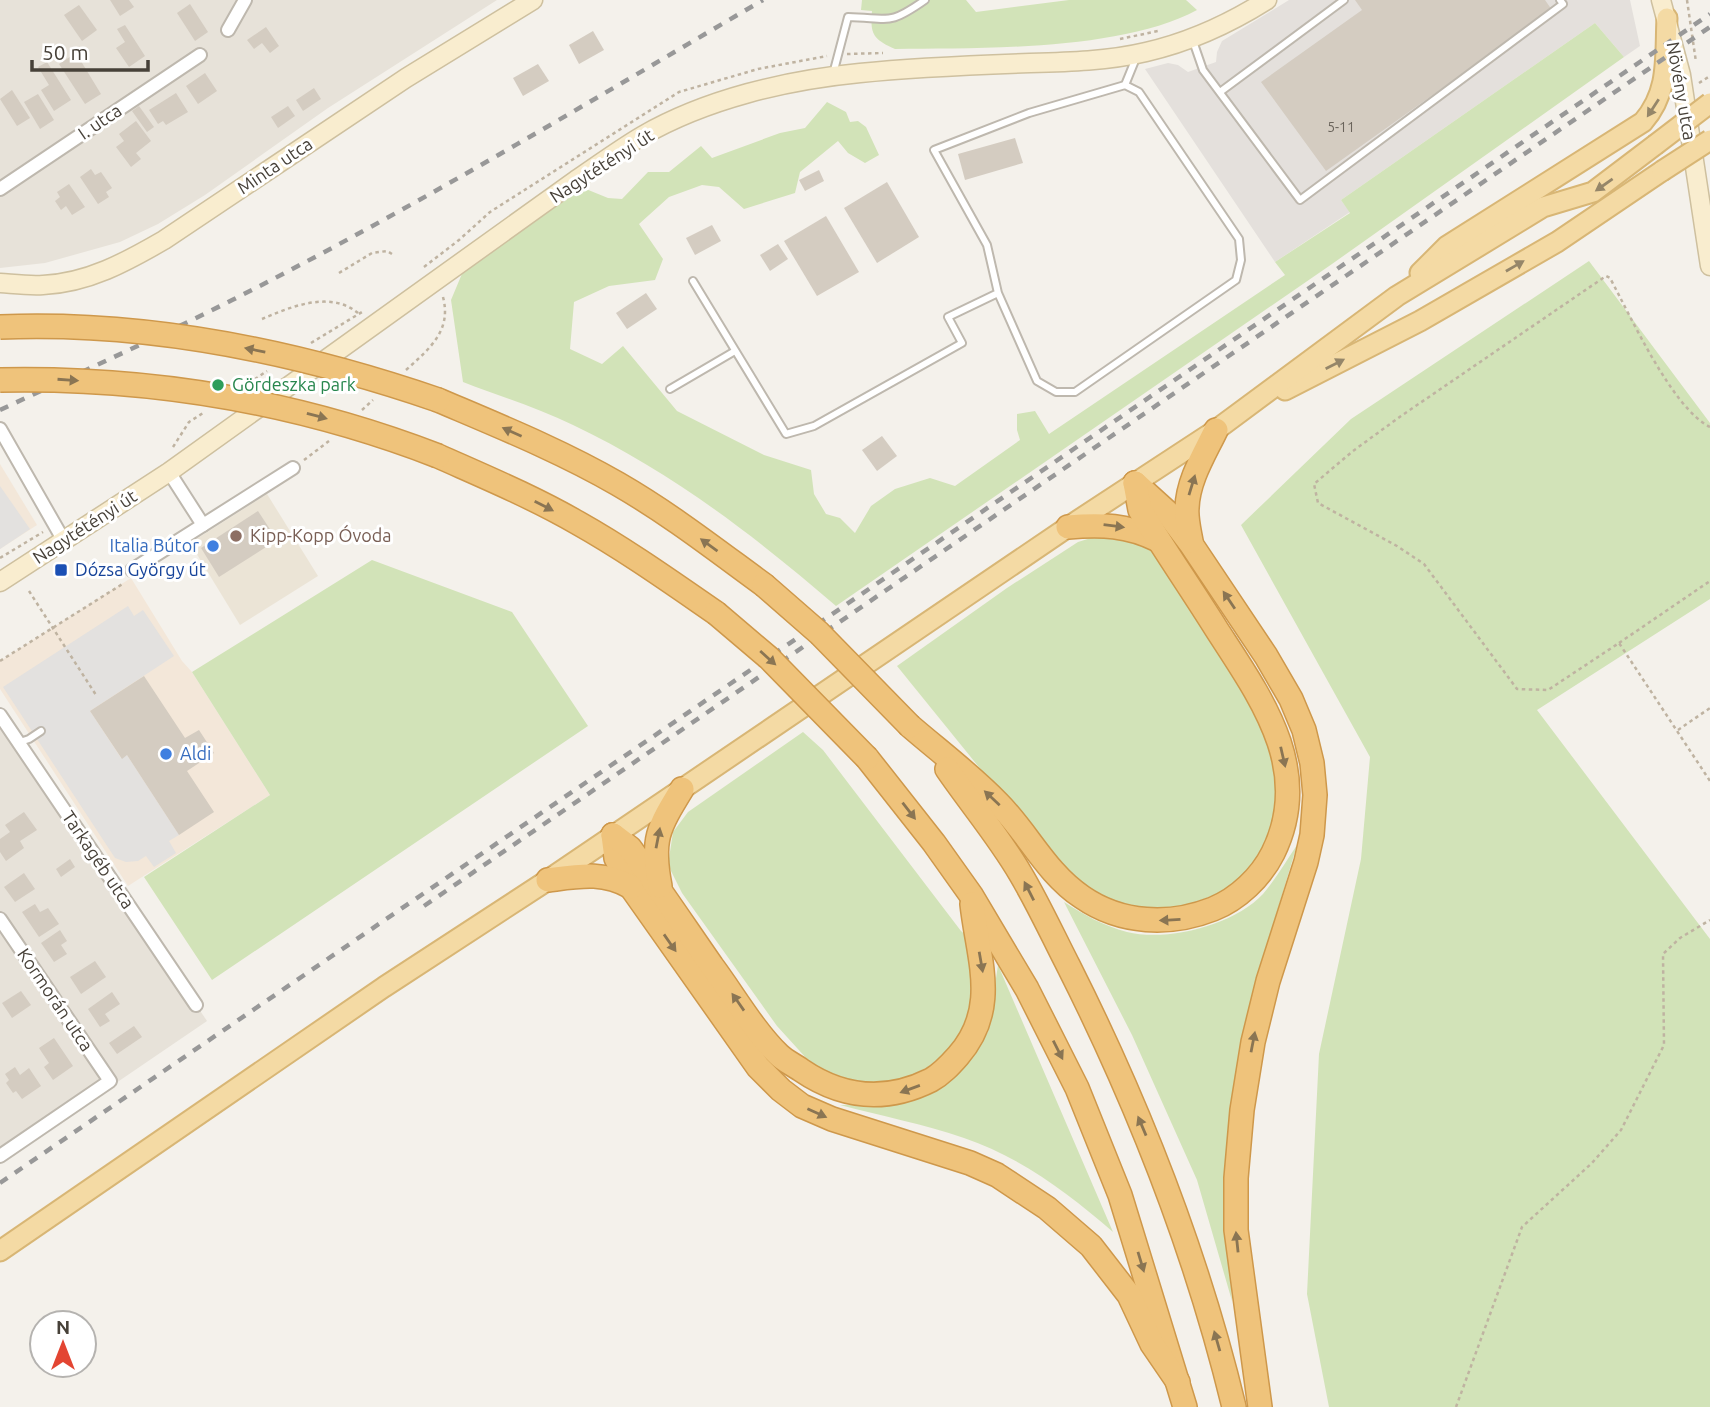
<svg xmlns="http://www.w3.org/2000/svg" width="1710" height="1407" font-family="Ubuntu,sans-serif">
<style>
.residential{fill:#e7e2d9}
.commercial{fill:#f3e7d9}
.industrial{fill:#e4e0dc}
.education{fill:#ebe4d6}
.green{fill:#d2e3b8}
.parking{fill:#e3e1df}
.building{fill:#d4ccc1}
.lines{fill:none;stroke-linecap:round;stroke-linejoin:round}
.lane-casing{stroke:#beb8ae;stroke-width:10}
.street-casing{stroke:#beb8ae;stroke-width:16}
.secondary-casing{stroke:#cec09f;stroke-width:21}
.primary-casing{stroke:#d8b675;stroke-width:23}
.highway-casing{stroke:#ce984b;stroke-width:26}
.path{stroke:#bfb3a1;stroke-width:2.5;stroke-dasharray:3.5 3.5;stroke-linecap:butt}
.lane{stroke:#fff;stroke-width:6}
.street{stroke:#fff;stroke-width:12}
.secondary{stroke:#f9edcf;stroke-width:18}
.primary{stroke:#f4daa4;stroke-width:19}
.highway{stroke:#efc37b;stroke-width:23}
.rail{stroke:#989898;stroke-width:4.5;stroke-dasharray:9 9;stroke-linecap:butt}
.primary-bridge-casing{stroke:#d8b675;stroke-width:23;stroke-linecap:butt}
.highway-bridge-casing{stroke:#ce984b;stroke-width:26;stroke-linecap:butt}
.primary-bridge{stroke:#f4daa4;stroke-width:19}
.highway-bridge{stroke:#efc37b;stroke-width:23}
.oneway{fill:#958669}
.oneway2{fill:#8a7553}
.leisure-dot{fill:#2e9e5b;stroke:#fff;stroke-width:2.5}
.education-dot{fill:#8d6e63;stroke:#fff;stroke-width:2.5}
.shop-dot{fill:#3f7fe0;stroke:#fff;stroke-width:2.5}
.transit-dot{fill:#1a4fb4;stroke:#fff;stroke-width:2.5}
.labels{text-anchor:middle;stroke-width:6;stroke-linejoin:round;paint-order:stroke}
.number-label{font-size:14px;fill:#6a645b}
.street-label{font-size:18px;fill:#474139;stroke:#fff}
.leisure-label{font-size:18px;fill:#27864d;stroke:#fff;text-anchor:start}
.education-label{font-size:18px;fill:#785e54;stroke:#fff;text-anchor:start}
.shop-label{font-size:18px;fill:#366cbe;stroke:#fff;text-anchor:end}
.transit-label{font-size:18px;fill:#164399;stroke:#fff;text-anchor:start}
</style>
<rect width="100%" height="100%" fill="#f4f1eb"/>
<g class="residential">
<polygon points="0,0 497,0 328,108 205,195 158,224 120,242 45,263 0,268"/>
<polygon points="0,715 207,1021 0,1162"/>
</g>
<g class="commercial">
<polygon points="0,464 37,525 0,549"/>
<polygon points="131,578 182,661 192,672 270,795 128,886 0,689 0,661"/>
</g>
<polygon class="industrial" points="1289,0 1630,0 1640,46 1624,57 1595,23 1341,200 1350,212 1275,262 1145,69 1168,63 1178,65 1188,72 1216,62 1217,52 1222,41"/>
<polygon class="education" points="267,494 318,576 240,625 190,543"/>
<g class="green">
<path d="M862,0H966L976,12L1069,0H1186L1197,10C1121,51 981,48 895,49C873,39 870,34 872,11L861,10Z"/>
<path d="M1595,23L1624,57L1332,264L836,606C755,536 670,471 573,425C538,408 499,396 463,382L451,300L464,269L581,187L608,198L622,199L648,172H669L701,146L712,158L780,133L805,128L827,102L846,112L850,122L858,121L866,127L879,155L865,163L848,153L838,141L800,172L795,193L744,209L719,187L702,185L669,197L639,224L663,259L655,280L609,286L574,302L570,349L602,364L623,346L677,411L764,455L811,470L814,494L826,514L840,518L855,533L871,506L895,489L930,478L955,486L1020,440L1017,430V414L1035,411L1049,434L1285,275L1275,262L1350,213L1341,200Z"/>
<polygon points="1589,261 1710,423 1710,599 1537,710 1710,939 1710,1407 1329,1407 1307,1294 1319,1054 1361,859 1370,757 1241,525 1351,419"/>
<polygon points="1107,533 1136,539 1154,552 1258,717 1273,755 1277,793 1272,830 1253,870 1222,892 1180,908 1135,911 1081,887 1055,861 897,666 1007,588 1078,542"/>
<polygon points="372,560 512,612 588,726 212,980 144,877 270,795 192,672"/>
<polygon points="803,732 823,750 961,931 974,942 975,969 969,1013 953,1046 928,1067 900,1081 870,1084 833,1076 807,1059 777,1026 682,893 668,865 673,832 688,812"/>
<path d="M1297,845L1252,995L1237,1069L1226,1215L1232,1301L1197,1180L1132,1035L1064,902C1084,915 1104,926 1127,932C1168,942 1234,925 1263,894C1276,879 1286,861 1297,845Z"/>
<path d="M998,965L1113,1232C1068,1193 1022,1158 964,1138C924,1124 881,1116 840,1105H882L929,1094L962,1067L988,1032Z"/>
</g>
<g class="parking">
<polygon points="0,486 30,529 0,549"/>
<polygon points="128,606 134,616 143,610 174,656 90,711 121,758 127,755 179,835 169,841 176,853 154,867 146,856 138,861 126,862 115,858 3,687"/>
</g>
<g class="building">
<polygon points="110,0 129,0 134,7 120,16"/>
<polygon points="1355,0 1545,0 1552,10 1326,171 1261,82 1362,10"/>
<polygon points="190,4 208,32 195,41 177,13"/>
<polygon points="79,5 97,30 82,41 64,15"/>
<polygon points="125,25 145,56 129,67 116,48 125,42 117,29"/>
<polygon points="266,27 279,46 270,53 262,43 254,49 247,40"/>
<polygon points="593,31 604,50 579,64 569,45"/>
<polygon points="76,53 101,94 85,104 59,64"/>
<polygon points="47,62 71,100 54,111 41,90 49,85 38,67"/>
<polygon points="538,64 549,81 523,96 513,78"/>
<polygon points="205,73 217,91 198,104 186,86"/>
<polygon points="314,88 321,99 303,111 296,100"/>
<polygon points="12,90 30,118 17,126 0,99"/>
<polygon points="176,93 188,112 166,125 163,121 158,124 149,110"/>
<polygon points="38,94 54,120 40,129 24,102"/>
<polygon points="139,106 154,127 147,132 132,111"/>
<polygon points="288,106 295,116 278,128 271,117"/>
<polygon points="136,121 151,141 136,153 141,159 131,167 116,147 124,141 119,134"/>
<polygon points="1015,138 1023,163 965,180 958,154"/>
<polygon points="91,169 95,175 101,172 112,188 106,192 109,197 98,204 80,177"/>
<polygon points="819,170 824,181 805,191 799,180"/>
<polygon points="887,182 919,237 877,263 844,208"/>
<polygon points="69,184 85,207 72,215 66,206 61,210 55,201 60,197 57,192"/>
<polygon points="826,216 859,272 817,296 784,241"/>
<polygon points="712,225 721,241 695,255 686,238"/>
<polygon points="778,244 788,259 770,271 760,255"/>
<polygon points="646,293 657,309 627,329 616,313"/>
<polygon points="882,436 897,456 877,471 862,450"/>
<polygon points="258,511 277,540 219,577 201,548"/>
<polygon points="144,676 185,738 199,730 214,753 187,771 214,812 179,835 127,755 122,759 90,711"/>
<polygon points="24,812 37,830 20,841 24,848 6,861 0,852 0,839 10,832 5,825"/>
<polygon points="70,859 75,867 61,877 56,869"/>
<polygon points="24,873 35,889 15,902 4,887"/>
<polygon points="35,904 40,912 48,908 59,924 39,937 22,912"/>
<polygon points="60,930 67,941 61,945 67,954 54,962 41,943"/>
<polygon points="95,961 106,977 81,994 70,977"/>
<polygon points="21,991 31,1005 12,1018 2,1003"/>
<polygon points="112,992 120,1004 105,1014 110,1021 100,1027 88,1009"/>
<polygon points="134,1026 142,1037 117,1054 109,1043"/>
<polygon points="54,1038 73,1066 53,1080 44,1067 49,1063 39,1048"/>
<polygon points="15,1067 20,1075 29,1068 41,1086 22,1099 16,1091 13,1093 6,1083 9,1080 5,1074"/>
</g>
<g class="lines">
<g class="lane-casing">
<g id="lane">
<polyline points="1193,41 1203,70 1300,200 1563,4 1560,0"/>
<path d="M833,74L848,17C890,18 888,26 925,0"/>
<polyline points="1125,85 1136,58"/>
<polyline points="1220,92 1344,0"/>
<polyline points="693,281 786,434 814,426 962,343 948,317 998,293 987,245 934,150 1029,113 1125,85 1139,92 1239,239 1241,260 1236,280 1075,392 1056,392 1037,381 998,293"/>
<polyline points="670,389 735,351"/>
<polyline points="20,742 29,739 41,731"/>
</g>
</g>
<g class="street-casing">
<g id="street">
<polyline points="228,30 245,0"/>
<polyline points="0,189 200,55"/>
<polyline points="0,429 64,541"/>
<polyline points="169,472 203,525"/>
<polyline points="132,570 293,468"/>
<polyline points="0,715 196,1005"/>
<polyline points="0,919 110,1081 0,1156"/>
</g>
</g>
<g class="secondary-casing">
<g id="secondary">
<polyline points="1661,0 1681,75 1710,266"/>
<path d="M0,283C14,284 29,286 43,285C88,283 126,262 164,240L406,78L533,0"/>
<path d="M0,582L169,472L576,180C598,165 620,149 642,136C706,99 787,80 860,73C917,67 973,65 1030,63C1069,62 1108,61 1146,52C1190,42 1229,24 1267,0"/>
</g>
</g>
<g class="primary-casing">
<g id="primary">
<path d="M1420,273L1447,246L1643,122C1670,91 1665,57 1667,18"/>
<polyline points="1285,390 1420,321 1557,242 1662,171"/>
<polyline points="0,1251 384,987 548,880 1068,527 1216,430 1397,296 1543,207 1593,192 1655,145"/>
</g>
</g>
<g class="highway-casing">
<g id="highway">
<path d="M438,400C499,426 561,451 618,484C670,514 716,550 764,585"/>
<path d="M438,456C485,477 533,497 578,523C626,550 671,582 716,613"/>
<polyline points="1135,483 1167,512 1191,544 1266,656 1291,699 1304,730 1312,763 1315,795 1312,835 1306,862 1268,981 1253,1042 1242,1110 1236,1178 1236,1230 1260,1407"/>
<path d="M1068,527C1101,524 1128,525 1158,540"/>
<path d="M1191,541C1189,530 1186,518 1187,508C1188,480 1204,455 1216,430"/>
<path d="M910,726C939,751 971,775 998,803C1028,833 1046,873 1082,897C1121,924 1170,926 1213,909C1238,899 1261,877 1273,853C1314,770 1261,698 1217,630C1192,590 1165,551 1140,510L1135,483"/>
<polyline points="867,758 934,843 971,895 1027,989 1077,1088 1120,1195 1185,1407"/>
<path d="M947,769C971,804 999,837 1020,873C1038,903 1053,936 1069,967C1140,1108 1197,1254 1234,1407"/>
<polyline points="613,835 616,858 631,887 758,1067 781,1090 802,1106 832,1119 970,1163 997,1175 1047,1208 1091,1246 1129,1295 1152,1344 1178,1382"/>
<path d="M613,835L630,848C658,887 685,927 712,966C733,994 754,1031 779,1055C785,1061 794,1065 801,1070C842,1098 885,1103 931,1080C942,1074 950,1065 958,1056C1000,1008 978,959 972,904"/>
<path d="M548,880C579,876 603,871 631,887"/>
<path d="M660,886C651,840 658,828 682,789"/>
</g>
</g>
<g class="path">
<polyline points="1687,0 1696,62"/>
<polyline points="1120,39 1158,31"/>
<polyline points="847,54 883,53"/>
<polyline points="1699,83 1710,76"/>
<polyline points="424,267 459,240 490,212 679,92 758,69 827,56"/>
<polyline points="339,273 372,253 387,251 392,254"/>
<path d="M262,319C290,307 330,290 358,313"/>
<polyline points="311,343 362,312"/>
<path d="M406,370C429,349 452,331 443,297"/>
<polyline points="249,383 267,371"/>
<polyline points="362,410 373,400"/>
<path d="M1710,427C1672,408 1631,317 1610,278L1606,276L1401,416L1353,451L1314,484L1318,503L1397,546L1424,564L1517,689L1548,690L1619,643L1710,781"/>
<polyline points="173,447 189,422 203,413"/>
<polyline points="304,460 329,441"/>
<polyline points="0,558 43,532"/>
<polyline points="29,591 96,695"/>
<polyline points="1619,643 1710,581"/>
<polyline points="0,661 124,583"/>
<polyline points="1678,730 1710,708"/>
<polyline points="1456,1407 1522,1227 1592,1163 1621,1130 1664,1045 1663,954 1680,938 1710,920"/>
</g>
<use href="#lane" class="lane"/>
<use href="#street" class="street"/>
<use href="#secondary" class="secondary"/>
<use href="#primary" class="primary"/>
<use href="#highway" class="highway"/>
<g class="rail">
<path d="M0,410C64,380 128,351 192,320C388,224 575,110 763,0"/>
<polyline points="424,906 1710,27"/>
<polyline points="0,1183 1710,14"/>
</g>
<g class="primary-bridge-casing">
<g id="primary-bridge">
<polyline points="1655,145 1710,103"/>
<polyline points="1662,171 1710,140"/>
</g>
</g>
<g class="highway-bridge-casing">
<g id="highway-bridge">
<path d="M0,327C149,321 298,352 438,400"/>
<path d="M0,380C150,377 298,402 438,456"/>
<polyline points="764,585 819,633 910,726"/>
<polyline points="716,613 769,658 867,758"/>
</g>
</g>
<use href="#primary-bridge" class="primary-bridge"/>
<use href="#highway-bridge" class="highway-bridge"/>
</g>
<defs><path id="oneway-solid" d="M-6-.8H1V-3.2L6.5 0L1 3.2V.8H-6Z" transform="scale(1.75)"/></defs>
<g class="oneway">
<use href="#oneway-solid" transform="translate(1653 108) rotate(123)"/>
<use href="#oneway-solid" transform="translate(1604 185) rotate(145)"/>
<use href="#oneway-solid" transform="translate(1515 266) rotate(-30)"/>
<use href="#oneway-solid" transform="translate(1335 364) rotate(-27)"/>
</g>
<g class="oneway2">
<use href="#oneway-solid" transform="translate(255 350) rotate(-169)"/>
<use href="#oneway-solid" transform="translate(68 380) rotate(4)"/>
<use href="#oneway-solid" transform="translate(317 416) rotate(15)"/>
<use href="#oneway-solid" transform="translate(512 432) rotate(-156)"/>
<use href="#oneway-solid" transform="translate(1192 485) rotate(-73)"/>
<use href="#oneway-solid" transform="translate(544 506) rotate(27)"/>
<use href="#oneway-solid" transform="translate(1114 526) rotate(7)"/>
<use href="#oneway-solid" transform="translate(709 545) rotate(-144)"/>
<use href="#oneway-solid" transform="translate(1229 600) rotate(-124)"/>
<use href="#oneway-solid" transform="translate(768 658) rotate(42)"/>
<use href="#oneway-solid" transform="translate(1283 757) rotate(77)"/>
<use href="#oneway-solid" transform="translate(992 798) rotate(-137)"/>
<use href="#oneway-solid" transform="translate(909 811) rotate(52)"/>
<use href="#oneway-solid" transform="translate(658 838) rotate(-79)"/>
<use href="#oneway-solid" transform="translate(1029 891) rotate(-117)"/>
<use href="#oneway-solid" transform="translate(1170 920) rotate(177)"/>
<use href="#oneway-solid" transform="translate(670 943) rotate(55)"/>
<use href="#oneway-solid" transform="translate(981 962) rotate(80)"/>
<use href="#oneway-solid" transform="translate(738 1002) rotate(-125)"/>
<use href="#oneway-solid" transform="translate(1253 1042) rotate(-79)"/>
<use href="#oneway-solid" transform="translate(1058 1050) rotate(63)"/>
<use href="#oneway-solid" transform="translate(910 1089) rotate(160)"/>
<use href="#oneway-solid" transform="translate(817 1113) rotate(24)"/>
<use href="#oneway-solid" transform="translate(1142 1126) rotate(-113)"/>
<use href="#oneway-solid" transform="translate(1237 1242) rotate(-96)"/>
<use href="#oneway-solid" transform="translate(1141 1262) rotate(73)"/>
<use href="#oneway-solid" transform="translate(1217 1341) rotate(-106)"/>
</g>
<circle class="leisure-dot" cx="218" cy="385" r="7"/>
<circle class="education-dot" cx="236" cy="536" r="7"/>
<g class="shop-dot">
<circle cx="213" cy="546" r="7"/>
<circle cx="166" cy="754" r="7"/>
</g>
<rect class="transit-dot" x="54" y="563" width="14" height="14" rx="3.5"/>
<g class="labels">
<g class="number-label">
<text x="1341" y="132">5-11</text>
</g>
<g class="street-label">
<text transform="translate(1681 91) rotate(80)" y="6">Növény utca</text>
<text transform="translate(100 122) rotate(-34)" y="6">I. utca</text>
<text transform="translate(275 166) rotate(-34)" y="6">Minta utca</text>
<text transform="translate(602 166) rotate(-33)" y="6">Nagytétényi út</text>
<text transform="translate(85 527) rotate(-33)" y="6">Nagytétényi út</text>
<text transform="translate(98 860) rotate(56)" y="6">Tarkagéb utca</text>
<text transform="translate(55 1000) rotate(56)" y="6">Kormorán utca</text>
</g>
<g class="leisure-label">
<text x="232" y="391">Gördeszka park</text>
</g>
<g class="education-label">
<text x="250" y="542">Kipp-Kopp Óvoda</text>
</g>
<g class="shop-label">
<text x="199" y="552">Italia Bútor</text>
<text x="180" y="760" text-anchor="start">Aldi</text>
</g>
<g class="transit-label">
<text x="75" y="576">Dózsa György út</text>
</g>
</g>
<g transform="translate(63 1344)"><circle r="33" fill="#ffffff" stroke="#b5b3b0" stroke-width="2"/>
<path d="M0-5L12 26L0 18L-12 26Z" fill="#e34532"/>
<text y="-10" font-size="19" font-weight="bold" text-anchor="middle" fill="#474139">N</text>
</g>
<path d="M32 60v10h116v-10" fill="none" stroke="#474139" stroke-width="3.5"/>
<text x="42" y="60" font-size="21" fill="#474139" stroke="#ffffff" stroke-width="5" paint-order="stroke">50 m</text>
</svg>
